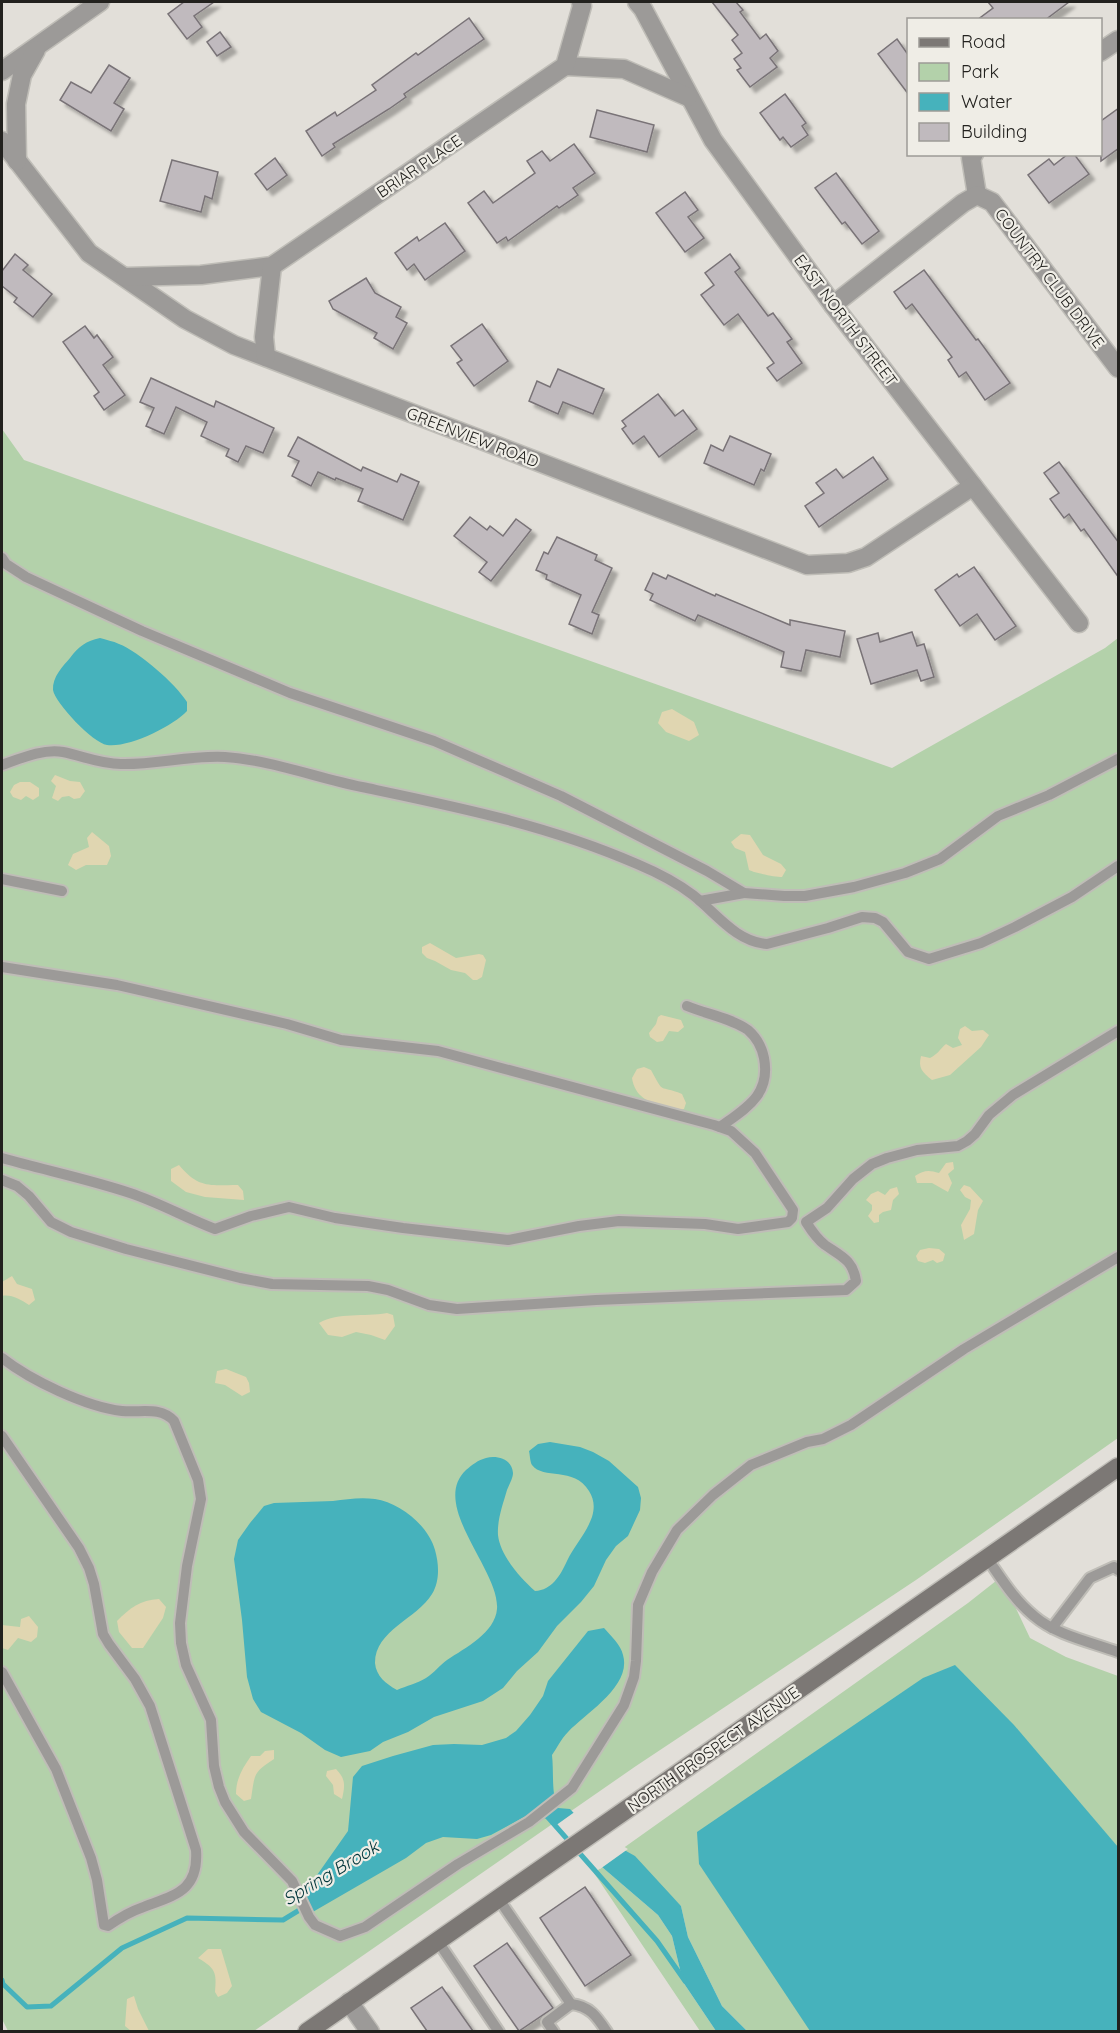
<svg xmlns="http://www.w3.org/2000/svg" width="1120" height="2033" font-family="Quicksand,sans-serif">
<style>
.green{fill:#b3d1aa}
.sand{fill:#e0d6b1}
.water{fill:#46b2bc}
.pier{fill:#e2dfd9}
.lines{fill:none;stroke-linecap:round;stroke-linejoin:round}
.stream{stroke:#46b2bc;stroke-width:5}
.building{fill:#c0babe;stroke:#797377;stroke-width:1.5;filter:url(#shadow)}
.lane-casing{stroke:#bfbdb7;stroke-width:14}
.street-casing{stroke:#bfbdb7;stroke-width:21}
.secondary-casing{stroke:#bfbdb7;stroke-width:21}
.lane{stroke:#9c9a98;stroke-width:10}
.street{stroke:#9c9a98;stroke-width:18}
.secondary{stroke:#7c7875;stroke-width:18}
.labels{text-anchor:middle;stroke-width:4.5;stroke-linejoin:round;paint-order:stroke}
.street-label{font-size:16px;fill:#22211e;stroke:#efede6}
.water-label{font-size:18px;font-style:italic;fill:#00353a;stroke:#efede6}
</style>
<defs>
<filter id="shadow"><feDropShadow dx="5.5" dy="5.5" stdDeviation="1.5" flood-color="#0004"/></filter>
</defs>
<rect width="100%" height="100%" fill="#e2dfd9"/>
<g class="green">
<polygon points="2,429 24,460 892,768 1105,648 1118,638 1118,1438 916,1580 636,1766 254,2031 8,2031 2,2019"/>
<polygon points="1001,1577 1030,1638 1066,1657 1118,1676 1118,2031 747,2031 722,2006 688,1937 681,1906 622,1849 968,1603"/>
<polygon points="602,1867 658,1915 672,1936 683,1982 716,2031 700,2031 594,1873"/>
</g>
<g class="sand">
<polygon points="672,709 694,722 699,735 689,741 666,732 658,723 662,712"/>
<polygon points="55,775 70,781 80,782 85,791 80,798 74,799 69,796 62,797 58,801 52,798 56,786 51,781"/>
<polygon points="20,782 30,782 39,788 39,796 33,800 26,796 21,800 13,797 10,792 14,785"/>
<polygon points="92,832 109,846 111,856 107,865 86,865 76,870 68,865 73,854 89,847 87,838"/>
<path d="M741,834L750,835L763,855L781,864L786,870L782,877C775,877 755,873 749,870L745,852L735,848L731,842Z"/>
<polygon points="430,943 456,958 479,954 483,955 486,960 482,977 477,980 473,980 465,973 451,970 435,961 427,958 422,953 422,947"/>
<polygon points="661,1015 681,1020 684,1027 678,1032 669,1031 663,1041 657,1042 650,1037 649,1033 656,1024 658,1017"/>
<path d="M965,1026L972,1031L983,1030L989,1035L981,1047L950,1075L932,1080C922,1072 918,1068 921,1056L930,1058C938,1054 940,1049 946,1044L953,1048L962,1045L958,1038L960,1029Z"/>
<path d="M644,1067L651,1070C665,1096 658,1084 682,1094L686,1103L684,1109C677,1111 672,1110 665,1107C648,1102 635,1097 632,1078L637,1069Z"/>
<path d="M953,1162L954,1169L948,1174L952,1183L948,1192L932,1183H917L915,1176C924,1170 929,1170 939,1173L946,1163Z"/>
<path d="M179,1165C199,1189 210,1185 238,1185L243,1191L244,1200L205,1197L186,1192L171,1181V1169Z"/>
<polygon points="964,1185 970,1187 983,1201 978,1210 974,1234 964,1240 961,1225 970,1209 971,1200 965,1197 960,1190"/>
<polygon points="897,1187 899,1194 893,1200 891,1210 883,1212 879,1215 879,1222 874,1223 868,1216 872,1210 872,1205 866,1200 871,1194 878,1191 885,1195 890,1189"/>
<polygon points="929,1248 939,1249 945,1254 943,1261 937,1263 933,1260 925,1263 918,1261 916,1256 920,1250"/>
<path d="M12,1276L17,1284L32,1289L35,1300L29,1305C21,1300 11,1294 2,1296V1282Z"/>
<path d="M387,1313L393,1315L395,1326L385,1340L371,1335L356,1332L342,1337L328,1335L319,1323C339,1312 364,1317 387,1313Z"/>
<polygon points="226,1369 246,1377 249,1383 250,1392 242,1396 225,1385 215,1383 217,1371"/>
<path d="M159,1599L166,1607L163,1618L143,1648H132L119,1632L117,1621C130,1608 140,1600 159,1599Z"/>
<polygon points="29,1616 38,1627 37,1637 31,1642 18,1638 8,1650 2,1648 2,1625 20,1627 21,1619"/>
<path d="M274,1750V1759C252,1773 255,1775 251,1799L244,1801L236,1794C236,1779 242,1769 251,1756H260L265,1751Z"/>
<path d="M336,1769C346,1779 345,1786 342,1799L334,1794L333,1785L326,1776L327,1771Z"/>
<path d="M208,1949H221L232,1986L227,1993L218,1997L215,1992C217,1972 215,1968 198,1958Z"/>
<polygon points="134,1996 138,2009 149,2031 131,2031 125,2026 127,1999"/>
</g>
<g class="water">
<path d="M100,638C106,640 113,641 119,644C138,651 176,684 187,702V711C173,726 129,748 107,745C93,743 55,703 53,690C52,677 63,666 70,658C79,646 86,641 100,638Z"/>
<path d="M550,1442L580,1447L593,1452L609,1461L638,1487L641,1498L640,1510L628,1536L616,1546L606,1560L594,1586L581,1602L557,1626L538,1652L517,1671L503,1688L483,1701L434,1717L408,1732L383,1742L370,1751L341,1757L325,1750L301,1733L261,1712L253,1699L247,1677L242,1620L234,1559L238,1540L250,1523L264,1506L274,1503C293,1502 314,1502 333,1501C347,1499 361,1497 375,1499C400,1503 428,1525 435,1550C439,1564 440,1581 432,1594C417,1619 375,1630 375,1663C376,1676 386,1684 397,1690C406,1686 418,1683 426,1678C434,1673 440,1665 447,1660C465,1648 495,1633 497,1609C500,1570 429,1505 466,1470C472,1465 478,1460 486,1458C497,1455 512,1459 513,1473C513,1478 509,1485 507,1490C503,1504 497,1520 498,1535C500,1555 520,1578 535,1591C552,1590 560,1576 567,1561C574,1546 586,1534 592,1517C595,1507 594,1499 589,1491C574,1466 543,1480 532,1465C530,1462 530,1455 529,1451L538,1444Z"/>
<path d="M604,1628C611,1636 621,1645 623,1655C632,1686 586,1713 568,1732C561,1739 557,1748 552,1755C554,1773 551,1793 558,1808L570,1809L592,1832L635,1856L681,1906L688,1937L722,2006L747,2031H716L683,1982L672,1936L658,1915L602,1867L551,1819L526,1816L491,1835L477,1839L443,1837L426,1843L406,1858L311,1913L303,1895L348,1831L353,1777L362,1766L393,1756L433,1745L454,1744L482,1745L506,1738L516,1731L530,1715L543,1696L548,1681L588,1631Z"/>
<polygon points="955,1665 1014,1725 1118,1847 1118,2031 810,2031 699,1864 697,1832 923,1678"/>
</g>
<polygon class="pier" points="576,1811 594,1829 628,1849 600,1869 555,1826"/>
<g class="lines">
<g class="stream">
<polyline points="545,1814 657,1941 685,1981"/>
<polyline points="2,1980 3,1984 27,2007 51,2006 122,1948 187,1918 283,1920 306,1906"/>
</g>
</g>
<g class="building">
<polygon points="184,2 214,2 194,16 202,27 187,39 168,14"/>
<polygon points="712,2 736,2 743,10 740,12 760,39 766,34 778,51 770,58 777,67 750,87 737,70 741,68 734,59 742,53 732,40 738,35"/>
<polygon points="988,2 1069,2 1045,20 977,20 993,8"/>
<polygon points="469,18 484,39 404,94 406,97 389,109 333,144 335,147 322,156 306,131 335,112 337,116 376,90 372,85 416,53 418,55"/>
<polygon points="220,32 231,47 217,56 207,42"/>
<polygon points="897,39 909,56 909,95 878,54"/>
<polygon points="109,65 130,78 114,103 124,109 111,131 60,100 71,82 91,93"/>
<polygon points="785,94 806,123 802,126 808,135 791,147 783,137 780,140 760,113"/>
<polygon points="1119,108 1119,148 1101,161 1101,121"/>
<polygon points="597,110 654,125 647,152 590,137"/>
<polygon points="574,144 595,173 573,188 578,195 559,208 557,206 508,241 506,237 497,243 468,203 484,191 493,203 535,173 527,161 542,151 550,161"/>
<polygon points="1068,154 1074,154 1089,174 1049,203 1028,175 1049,159 1054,165"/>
<polygon points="275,158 287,175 267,190 255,174"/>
<polygon points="172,160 218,172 212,199 205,196 201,212 160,201"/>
<polygon points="836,173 879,231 862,244 845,222 842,224 815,188"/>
<polygon points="685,192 698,210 688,217 704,238 685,252 656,213"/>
<polygon points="445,223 465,251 425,280 414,264 407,270 395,253 417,237 419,241"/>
<polygon points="15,254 28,265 23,270 52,294 33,317 14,302 17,298 2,286 2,271"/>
<polygon points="730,254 740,268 735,272 768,316 773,313 792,339 787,342 802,363 777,381 767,368 774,363 738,314 724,325 701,295 714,285 705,273"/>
<polygon points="924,270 976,340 978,339 1010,383 985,400 966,372 959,377 948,360 952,357 912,304 906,309 894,292"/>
<polygon points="366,278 375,293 401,307 396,317 407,323 393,349 374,338 377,333 333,309 329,301"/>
<polygon points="482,324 508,361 474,386 457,363 462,360 451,346"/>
<polygon points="85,326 94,338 97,335 113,357 103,365 125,395 104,410 94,396 99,392 63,342"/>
<polygon points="558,369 604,389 593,414 563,402 558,414 529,401 537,381 550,387"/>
<polygon points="151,378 214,407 216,401 274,428 263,453 246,446 238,462 226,456 229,449 201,436 207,422 176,407 164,434 146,426 154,408 140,402"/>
<polygon points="658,394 675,416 683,410 697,429 659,457 644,436 633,444 622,429 626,426 622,421"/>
<polygon points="730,436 771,454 764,471 761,469 754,485 704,463 711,445 723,451"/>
<polygon points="298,437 361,471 363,467 397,482 401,474 419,482 403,520 358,501 363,489 336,478 335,480 318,472 311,486 292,476 299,461 288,456"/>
<polygon points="873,457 888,479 819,527 805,506 824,493 816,483 836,469 843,478"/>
<polygon points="1059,462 1119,543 1119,578 1084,529 1081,531 1069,514 1064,518 1050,499 1059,493 1044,473"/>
<polygon points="470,517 487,530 490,526 503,536 516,519 531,530 491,581 479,572 487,562 454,536"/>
<polygon points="557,537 597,555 595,560 612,568 592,612 599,615 592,634 569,624 581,595 546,579 547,575 536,570 544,552 548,554"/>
<polygon points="974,567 1016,626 995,640 977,614 960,626 935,590 957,574 959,577"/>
<polygon points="653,573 666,579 668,575 715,596 716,594 790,625 790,620 845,631 840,657 806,650 801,671 781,667 784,652 698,615 695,621 650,600 653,594 645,590"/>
<polygon points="912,632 917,646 924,644 934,677 921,681 917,670 871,684 857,639 878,633 880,642"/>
<polygon points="585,1887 631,1955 585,1986 540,1918"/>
<polygon points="507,1943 553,2008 519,2031 474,1966"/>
<polygon points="442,1987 473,2031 427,2031 411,2008"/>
</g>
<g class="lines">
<g class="lane-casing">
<g id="lane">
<polyline points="2,558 6,564 26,577 142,631 290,693 434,741 561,796 707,871 744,893 784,896 805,896 854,887 905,873 940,859 998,816 1049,795 1118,759"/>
<path d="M2,765C19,759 44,748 63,752C83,756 100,764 121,764C155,765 190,755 225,757C271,760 317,778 362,787C457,807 548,825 637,864C656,872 676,882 693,895C716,913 736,942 767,944L828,928L862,917L875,918L883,922L908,952L929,959L981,943L1015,927L1072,897L1118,866"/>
<polyline points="2,879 62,891"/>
<polyline points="700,901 744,893"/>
<path d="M2,967L117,985L287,1024L341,1040L438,1051L714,1125L731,1131L755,1153L793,1210L792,1218L788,1222L738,1229L705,1224L619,1221L579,1226L508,1240L403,1228L335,1218L289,1207L251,1216L215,1229C186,1218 160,1203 130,1193C88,1179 44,1170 2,1158"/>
<path d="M687,1006C706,1014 731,1018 748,1030C756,1037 762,1048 764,1058C771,1095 746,1108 720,1127"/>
<path d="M2,1180L17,1186L29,1196L51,1222L71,1232L126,1249L240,1278L272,1284L368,1286L388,1290L429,1305L457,1309L596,1300L846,1290L856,1281C853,1260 841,1256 825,1245C817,1239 811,1230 806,1222L827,1208L853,1179L872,1164L887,1158L917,1150L958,1146L967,1141L975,1134L989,1115L1013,1095L1118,1031"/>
<path d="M2,1358C30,1380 86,1407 122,1411C141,1413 160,1406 174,1421L198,1480L201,1499L187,1566L180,1623L181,1643L186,1665L211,1720L214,1766L219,1787L225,1802L244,1832L292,1881L309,1917L315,1925L340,1936L365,1927L458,1864L529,1822L572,1788L624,1705L634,1677L636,1661L638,1605L652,1572L677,1530L713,1495L751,1465L807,1442L823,1439L851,1425L964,1349L1118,1257"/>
<path d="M2,1436L79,1548L89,1568L94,1584L103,1634L109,1644L135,1679L150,1706L196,1850C199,1892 174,1895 141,1908C129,1912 118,1919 108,1926L104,1925L97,1880L91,1858L56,1769L2,1672"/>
<path d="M987,1558C1001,1578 1014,1600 1034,1616C1056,1635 1091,1642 1118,1652"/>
<polyline points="1052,1628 1090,1578 1114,1567 1118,1570"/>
<path d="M498,1898L571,2004C590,2006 597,2017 607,2032"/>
<polyline points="437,1940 499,2032"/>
<polyline points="554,2032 547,2022 571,2004"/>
</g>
</g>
<g class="street-casing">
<g id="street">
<polyline points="637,2 643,9 713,140 833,305 1079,623"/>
<polyline points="1100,52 1118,40"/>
<polyline points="565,66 624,69 688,97"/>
<polyline points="2,71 100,2"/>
<polyline points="2,141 89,253 185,319 234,345 807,565 848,563 866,557 973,486"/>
<polyline points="974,154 971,158 977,195"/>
<polyline points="17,161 16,104 22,75 36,50"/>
<polyline points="125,277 201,275 272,266 565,66 582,6 581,2"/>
<polyline points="833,305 963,203 977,195 992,202 1118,368"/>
<polyline points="266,357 264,337 272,266"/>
<polyline points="349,2002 370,2032"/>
</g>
</g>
<g class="secondary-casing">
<polyline id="secondary" points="307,2032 1118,1467"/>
</g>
<use href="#lane" class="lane"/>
<use href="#street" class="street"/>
<use href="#secondary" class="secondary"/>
</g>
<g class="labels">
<g class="street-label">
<text transform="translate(419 166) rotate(-34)" y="6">BRIAR PLACE</text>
<text transform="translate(1050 278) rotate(53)" y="6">COUNTRY CLUB DRIVE</text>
<text transform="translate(846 320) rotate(53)" y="6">EAST NORTH STREET</text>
<text transform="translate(473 437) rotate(21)" y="6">GREENVIEW ROAD</text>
<text transform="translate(713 1749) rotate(-35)" y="6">NORTH PROSPECT AVENUE</text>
</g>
<g class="water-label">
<text transform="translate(331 1873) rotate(-31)" y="6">Spring Brook</text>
</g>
</g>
<rect width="1120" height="2033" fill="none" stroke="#22211e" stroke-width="6"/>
<rect x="907" y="18" width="195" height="138" fill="#efede6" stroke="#9d9b96" stroke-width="1.5"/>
<rect x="919" y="38" width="30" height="9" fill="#7c7875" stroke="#9d9b96" stroke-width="1.5"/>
<text x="961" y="48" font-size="18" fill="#22211e">Road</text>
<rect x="919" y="63" width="30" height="18" fill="#b3d1aa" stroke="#9d9b96" stroke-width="1.5"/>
<text x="961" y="78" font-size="18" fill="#22211e">Park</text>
<rect x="919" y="93" width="30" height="18" fill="#46b2bc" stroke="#9d9b96" stroke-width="1.5"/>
<text x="961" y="108" font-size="18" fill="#22211e">Water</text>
<rect x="919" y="123" width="30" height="18" fill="#c0babe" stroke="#9d9b96" stroke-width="1.5"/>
<text x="961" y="138" font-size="18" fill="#22211e">Building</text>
</svg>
